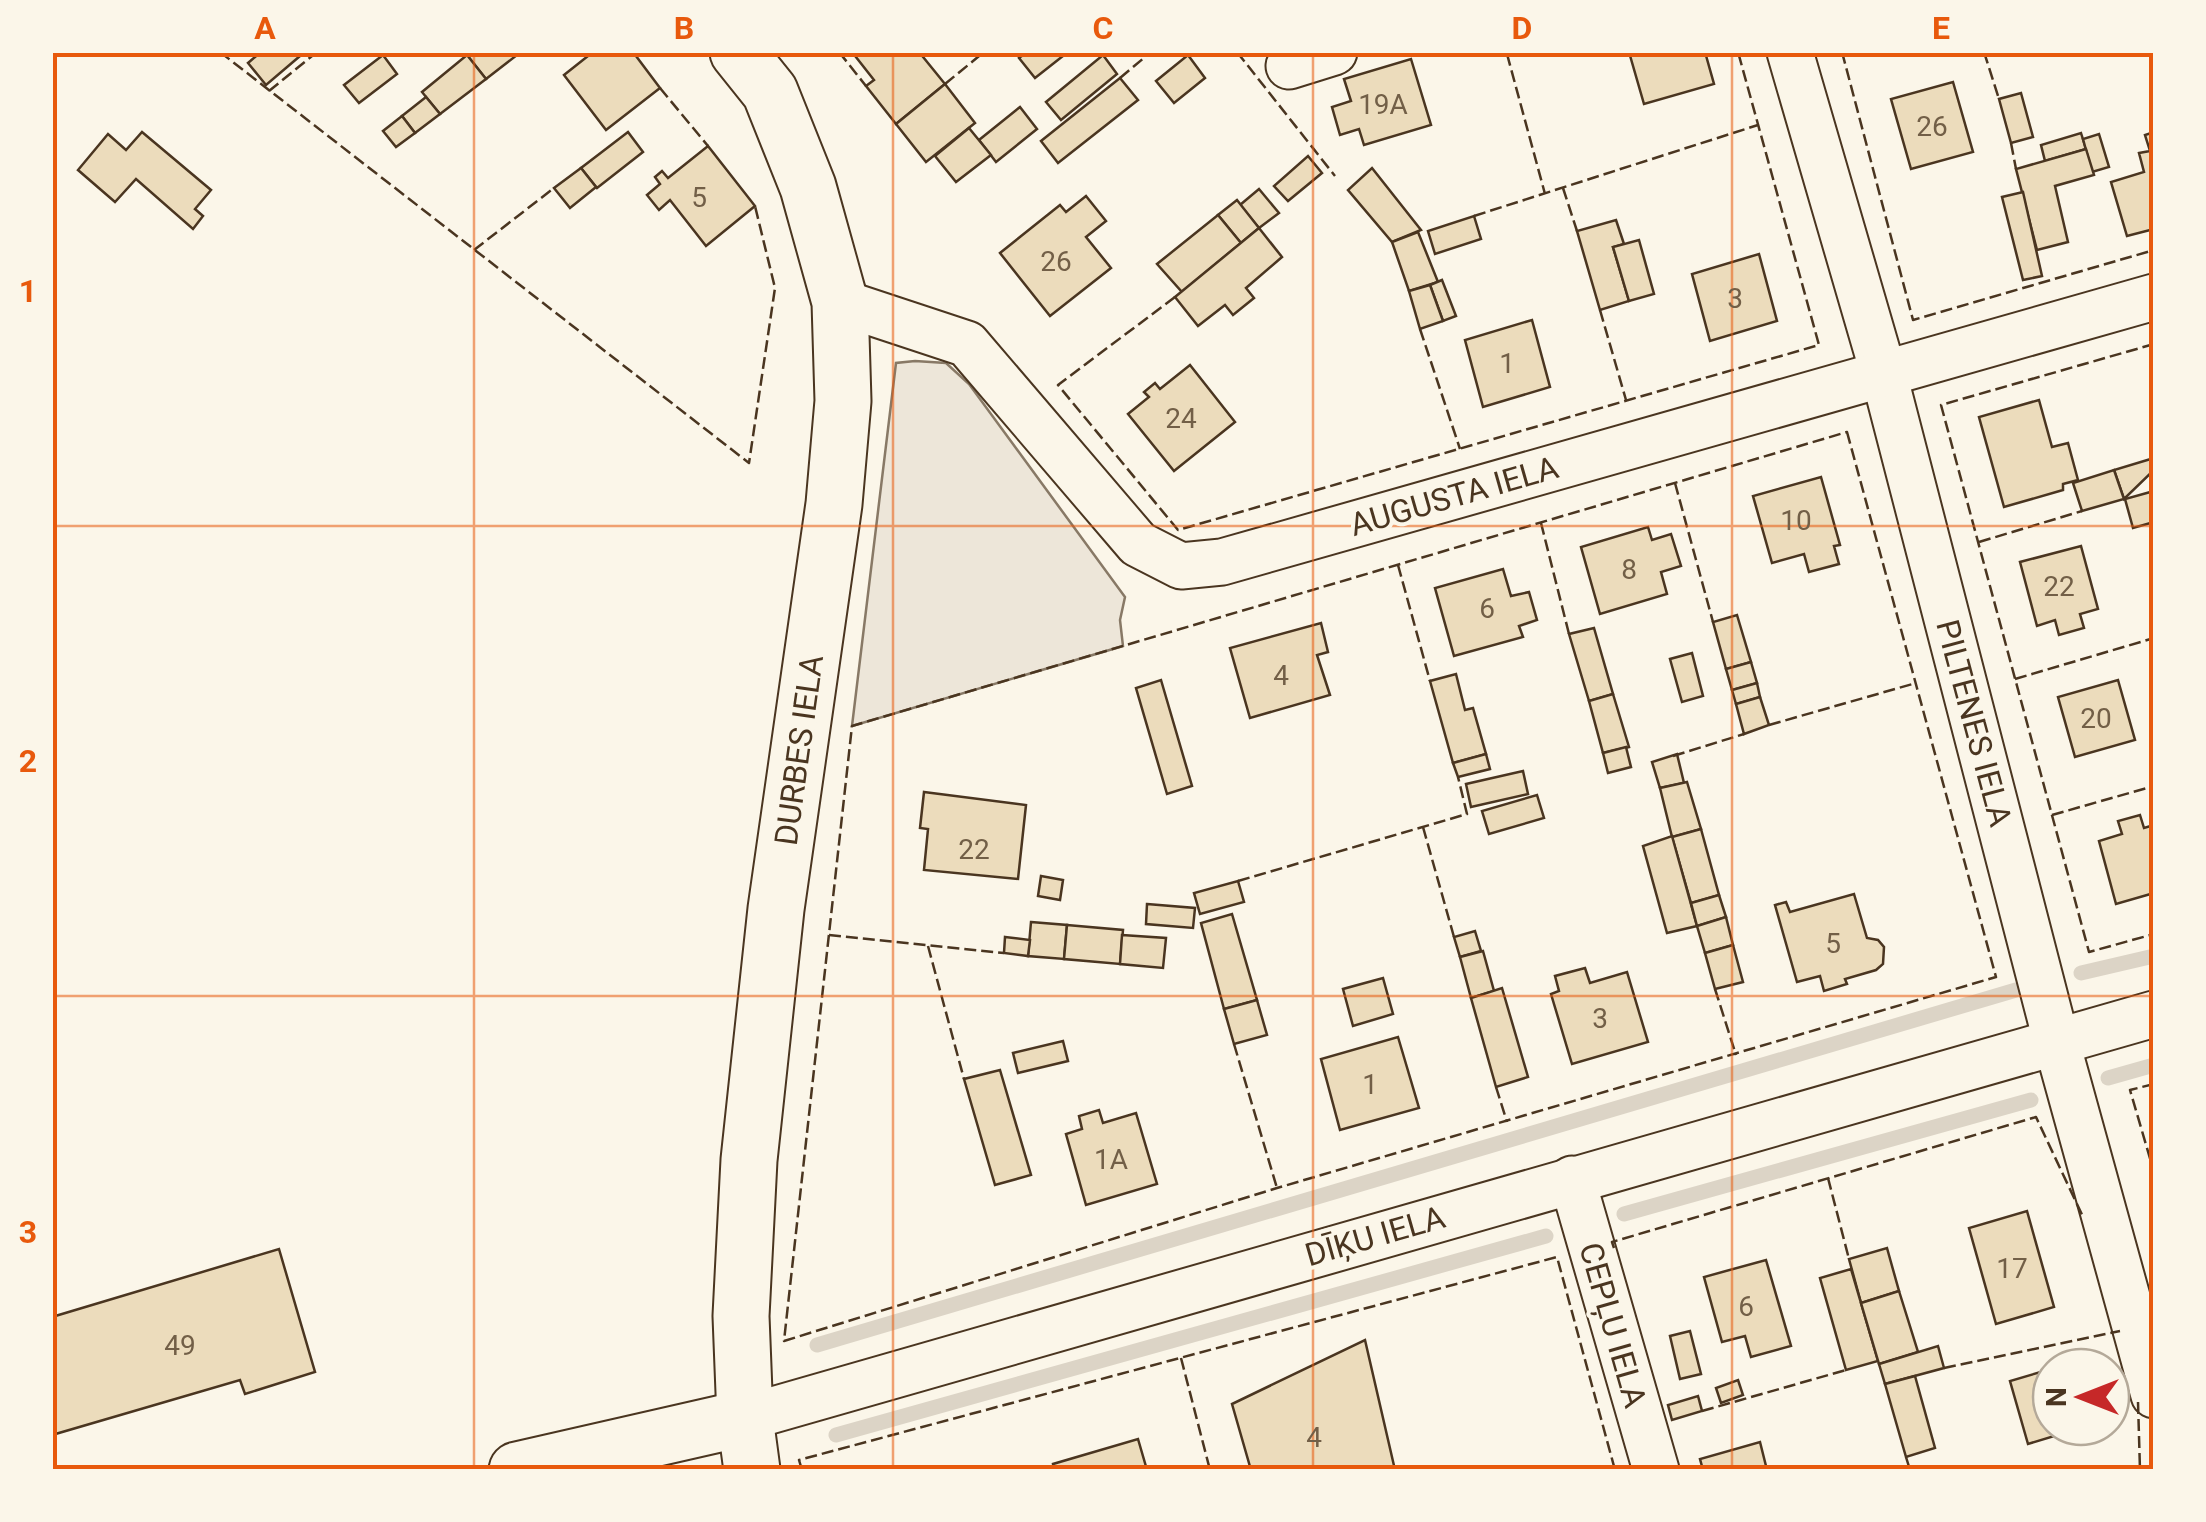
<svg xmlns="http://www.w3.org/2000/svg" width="2206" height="1522" font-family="Roboto,sans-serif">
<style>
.green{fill:#ede6d9;stroke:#887966;stroke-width:2.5}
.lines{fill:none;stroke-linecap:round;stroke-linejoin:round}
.stream{stroke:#dcd4c6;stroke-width:15}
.building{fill:#ecdcbc;stroke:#4a3520;stroke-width:2.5}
.minor-casing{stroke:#4a3520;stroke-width:49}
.secondary-casing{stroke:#4a3520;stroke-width:59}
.primary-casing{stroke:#4a3520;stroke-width:59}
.minor{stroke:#fbf6e9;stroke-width:45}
.secondary{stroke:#fbf6e9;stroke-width:55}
.primary{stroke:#fbf6e9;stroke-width:55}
.fence{stroke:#4a3520;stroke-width:2.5;stroke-dasharray:12 5;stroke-linecap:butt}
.grid{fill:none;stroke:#e8590c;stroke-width:2.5;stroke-opacity:0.55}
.labels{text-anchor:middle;stroke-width:8;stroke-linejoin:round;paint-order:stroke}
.number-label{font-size:28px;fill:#725f47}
.street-label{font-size:32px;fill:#4a3520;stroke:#fbf6e9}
.neatline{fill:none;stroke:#e8590c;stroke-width:4}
.grid-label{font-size:32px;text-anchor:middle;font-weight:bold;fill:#e8590c}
</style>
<rect width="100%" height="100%" fill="#fbf6e9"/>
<polygon class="green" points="915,361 946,363 969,384 1125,597 1120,620 1123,646 852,726 896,363"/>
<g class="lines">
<g class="stream">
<polyline points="2081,973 2154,956"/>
<polyline points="2108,1078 2154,1065"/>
<polyline points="1624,1214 2031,1100"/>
<polyline points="817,1345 2016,990"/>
<polyline points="836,1435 1546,1236"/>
</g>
</g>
<g class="building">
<polygon points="261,52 297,52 300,56 266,85 248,63"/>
<polygon points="470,52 515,52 517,55 486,79 467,55"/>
<polygon points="593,52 633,52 660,88 606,130 564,75"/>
<polygon points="852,52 919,52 945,84 896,124 866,86 874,80"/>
<polygon points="1027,52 1068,52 1035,78 1019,58"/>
<polygon points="1629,52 1705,52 1714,84 1644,104"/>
<polygon points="383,55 397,74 359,103 344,85"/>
<polygon points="467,55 486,79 440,114 422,92"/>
<polygon points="1103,55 1117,74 1061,120 1046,102"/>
<polygon points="1188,55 1205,78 1174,103 1156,81"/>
<polygon points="1411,59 1431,125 1364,145 1359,129 1340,135 1332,107 1351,101 1344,79"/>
<polygon points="1120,78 1138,100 1058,163 1041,141"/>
<polygon points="1953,82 1973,152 1911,169 1891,99"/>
<polygon points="945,84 975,123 926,162 896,124"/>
<polygon points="2021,93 2033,137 2011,143 1999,99"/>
<polygon points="426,97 440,114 415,133 402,116"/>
<polygon points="1020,107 1037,129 996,162 979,140"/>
<polygon points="402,116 415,133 396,147 383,131"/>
<polygon points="969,128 991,155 956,182 935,156"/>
<polygon points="142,132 211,190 195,209 203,216 193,229 136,179 115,202 78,170 108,134 126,150"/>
<polygon points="628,132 643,152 597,188 581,168"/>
<polygon points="2154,132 2154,229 2127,236 2111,182 2144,172 2139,153 2150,151 2145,135"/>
<polygon points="2081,133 2086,149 2045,161 2041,145"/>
<polygon points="2099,134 2109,167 2092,172 2083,139"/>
<polygon points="708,146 755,206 706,246 670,200 659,210 647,195 660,184 655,177 662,171 668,178"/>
<polygon points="2086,149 2094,175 2055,186 2068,242 2037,250 2016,169"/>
<polygon points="1308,156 1322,173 1288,201 1274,186"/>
<polygon points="581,168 596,187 570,208 554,188"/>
<polygon points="1372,168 1421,230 1392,242 1348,190"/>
<polygon points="1259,189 1279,213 1259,228 1240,205"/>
<polygon points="2023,192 2042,276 2023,280 2002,197"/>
<polygon points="1086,196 1106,221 1086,237 1111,268 1050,316 1000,253 1060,205 1066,212"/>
<polygon points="1237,200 1259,228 1241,243 1218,215"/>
<polygon points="1218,215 1241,243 1182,292 1157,264"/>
<polygon points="1474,216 1481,239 1435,254 1428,231"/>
<polygon points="1616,220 1624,244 1613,247 1629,301 1600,310 1577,231"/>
<polygon points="1259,228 1282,257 1246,288 1254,298 1233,315 1225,305 1198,326 1175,297"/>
<polygon points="1418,232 1438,282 1409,291 1392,242"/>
<polygon points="1639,240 1654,294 1629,301 1613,247"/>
<polygon points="1759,254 1777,321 1710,341 1692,274"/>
<polygon points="1442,280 1456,316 1443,321 1430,285"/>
<polygon points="1430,285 1443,321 1420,329 1409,291"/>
<polygon points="1532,320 1550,387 1483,407 1465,340"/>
<polygon points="1190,365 1235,422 1174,471 1128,414 1149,397 1144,392 1155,383 1160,389"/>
<polygon points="2039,400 2052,447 2068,443 2078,480 2063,484 2063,490 2004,507 1979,417"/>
<polygon points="2154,458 2154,470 2124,499 2114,470"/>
<polygon points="2114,470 2124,499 2082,511 2073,483"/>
<polygon points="1821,477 1840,545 1834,546 1839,564 1809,572 1804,554 1772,563 1753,496"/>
<polygon points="2154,491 2154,522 2133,528 2125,499"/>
<polygon points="1648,527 1652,540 1671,534 1681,566 1661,572 1667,594 1600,614 1581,547"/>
<polygon points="2081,546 2098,609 2080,614 2084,628 2059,635 2055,620 2037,626 2020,562"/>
<polygon points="1503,569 1511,596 1529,592 1537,620 1519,626 1523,637 1454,656 1435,588"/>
<polygon points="1737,615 1751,662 1726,669 1713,622"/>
<polygon points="1321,623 1328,652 1317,655 1330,695 1250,718 1230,648"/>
<polygon points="1594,628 1613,694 1589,701 1569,634"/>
<polygon points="1692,653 1703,696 1682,702 1670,659"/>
<polygon points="1751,662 1757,683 1732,690 1726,669"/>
<polygon points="1456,674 1465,710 1473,708 1486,754 1453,763 1430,681"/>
<polygon points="1161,680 1192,786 1167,794 1136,688"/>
<polygon points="2118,680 2135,740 2075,757 2058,697"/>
<polygon points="1757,683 1760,697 1736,704 1732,690"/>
<polygon points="1613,694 1629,747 1603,753 1589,701"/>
<polygon points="1760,697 1769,725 1744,734 1736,704"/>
<polygon points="1626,747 1631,767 1608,773 1603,753"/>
<polygon points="1486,754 1490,769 1458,777 1453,763"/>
<polygon points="1677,754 1684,783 1660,788 1652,762"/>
<polygon points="1523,771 1528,794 1471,807 1466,784"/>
<polygon points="1687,782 1701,829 1672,837 1660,788"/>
<polygon points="924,792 1026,805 1018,879 924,870 928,829 920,828"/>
<polygon points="1537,795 1544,818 1489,834 1482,811"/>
<polygon points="2140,815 2144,828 2154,825 2154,893 2116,904 2099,841 2122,834 2118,821"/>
<polygon points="1701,829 1719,895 1691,903 1672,837"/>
<polygon points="1672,836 1697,926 1667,933 1643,846"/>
<polygon points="1041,876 1063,880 1060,900 1038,896"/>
<polygon points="1238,881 1244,902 1200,914 1194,893"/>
<polygon points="1854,894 1867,938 1878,940 1884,947 1883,964 1876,970 1845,979 1847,984 1824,991 1820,976 1797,982 1775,905 1786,902 1790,912"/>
<polygon points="1719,895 1726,917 1697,926 1691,903"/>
<polygon points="1147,904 1195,908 1193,928 1146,924"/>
<polygon points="1232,914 1257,1000 1224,1009 1201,923"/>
<polygon points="1726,917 1733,945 1705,953 1697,926"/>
<polygon points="1031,922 1067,925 1064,959 1028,956"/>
<polygon points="1067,925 1123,930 1120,964 1064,959"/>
<polygon points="1475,931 1481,951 1460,957 1454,937"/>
<polygon points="1122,935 1166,938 1163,968 1120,964"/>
<polygon points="1005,937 1030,940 1028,956 1004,953"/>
<polygon points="1733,945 1743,982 1715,989 1705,953"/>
<polygon points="1483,951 1494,991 1471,998 1460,957"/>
<polygon points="1585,968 1590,983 1627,972 1648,1042 1572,1064 1551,994 1559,991 1555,976"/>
<polygon points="1383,978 1393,1014 1353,1026 1343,989"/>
<polygon points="1502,988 1528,1077 1496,1087 1471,998"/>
<polygon points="1257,1000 1267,1035 1234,1044 1224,1009"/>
<polygon points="1398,1037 1419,1108 1340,1130 1321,1059"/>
<polygon points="1063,1041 1068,1061 1018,1073 1013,1053"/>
<polygon points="1000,1070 1031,1175 995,1185 964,1079"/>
<polygon points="1099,1110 1103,1123 1136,1113 1157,1184 1086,1205 1066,1134 1082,1129 1079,1116"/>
<polygon points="2027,1211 2054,1307 1996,1324 1969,1228"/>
<polygon points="1887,1248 1899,1291 1861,1303 1849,1259"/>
<polygon points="279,1249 315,1372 245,1394 240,1380 52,1435 52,1317"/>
<polygon points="1766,1260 1791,1346 1751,1357 1745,1336 1722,1342 1704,1277"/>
<polygon points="1851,1269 1878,1361 1846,1370 1820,1278"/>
<polygon points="1899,1291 1918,1352 1879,1364 1861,1303"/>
<polygon points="1690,1331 1701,1374 1680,1379 1670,1336"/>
<polygon points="1365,1340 1395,1470 1251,1470 1232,1404"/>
<polygon points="1938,1346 1944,1368 1885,1384 1879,1364"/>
<polygon points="2051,1369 2051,1427 2084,1427 2028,1444 2010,1381"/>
<polygon points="1915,1376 1935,1448 1906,1457 1885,1384"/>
<polygon points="1738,1380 1743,1395 1721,1403 1716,1388"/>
<polygon points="1698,1396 1702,1411 1672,1420 1668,1405"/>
<polygon points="1138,1439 1147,1470 1054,1470 1053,1464"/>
<polygon points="1760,1442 1767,1470 1703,1470 1700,1459"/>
</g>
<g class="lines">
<g class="minor-casing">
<g id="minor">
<polyline points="1790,52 1884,375 2056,1040 2154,1395"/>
<polyline points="1289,66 1334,52"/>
<polyline points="840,302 967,344 1138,544 1181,566 1222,562 2154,297"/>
<polyline points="1572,1179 1656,1470"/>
<polyline points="745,1418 2154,1014"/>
</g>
</g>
<g class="secondary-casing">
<polyline id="secondary" points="517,1470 745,1418"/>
</g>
<g class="primary-casing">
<polyline id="primary" points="738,52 770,92 808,187 840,302 843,401 834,504 776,909 749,1160 741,1316 745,1418 752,1470"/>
</g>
<use href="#minor" class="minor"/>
<use href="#secondary" class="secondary"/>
<use href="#primary" class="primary"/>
<g class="fence">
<polyline points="220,52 749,463 775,288 755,206"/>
<polyline points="839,52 866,86"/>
<polyline points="1237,52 1335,176"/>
<polyline points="1842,52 1913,320 2154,250"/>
<polyline points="1984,52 1999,99"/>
<polyline points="1507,54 1545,194"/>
<polyline points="1120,78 1151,52"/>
<polyline points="945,84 984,52"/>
<polyline points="660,88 708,146"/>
<polyline points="269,91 317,52"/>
<polyline points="2011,143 2016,169"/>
<polyline points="1563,188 1577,231"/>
<polyline points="1474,216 1758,125"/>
<polyline points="474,250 554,188"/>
<polyline points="1175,297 1058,385 1178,530 1819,345 1738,52"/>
<polyline points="1600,310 1626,400"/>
<polyline points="1420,329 1460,449"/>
<polyline points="2154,344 1941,405 2089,952 2154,934"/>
<polygon points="1847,432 1996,977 1277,1188 784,1341 852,726"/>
<polyline points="1675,483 1713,622"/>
<polyline points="1541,523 1569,634"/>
<polyline points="1979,542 2082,511"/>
<polyline points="1398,565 1430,681"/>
<polyline points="2015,679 2154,638"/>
<polyline points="1769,725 1916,683"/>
<polyline points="1673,756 1744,734"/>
<polyline points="2052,815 2154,786"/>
<polyline points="1423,827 1454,937"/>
<polyline points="1238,881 1467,814 1458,777"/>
<polyline points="829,935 1004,953"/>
<polyline points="928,946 964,1079"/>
<polyline points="1715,989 1736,1055"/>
<polyline points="1234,1044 1277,1188"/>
<polyline points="2154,1084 2130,1090 2154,1172"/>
<polyline points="1496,1087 1507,1122"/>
<polyline points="1828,1178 1849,1259"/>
<polyline points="1614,1248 1612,1242 2036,1117 2084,1219"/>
<polyline points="1181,1358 1210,1470"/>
<polyline points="1944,1368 2120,1331"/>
<polyline points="2138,1402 2140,1470"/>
<polyline points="1702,1411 1846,1370"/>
<polyline points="1906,1457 1910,1470"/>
<polyline points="802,1470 799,1460 1557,1257 1615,1470"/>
</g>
</g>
<path class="grid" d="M474,52V1470M893,52V1470M1313,52V1470M1732,52V1470M52,526H2154M52,996H2154"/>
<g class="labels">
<g class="number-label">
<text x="1383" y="114">19A</text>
<text x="1932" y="136">26</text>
<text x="699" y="207">5</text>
<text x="1056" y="271">26</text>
<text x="1735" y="308">3</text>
<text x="1507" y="373">1</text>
<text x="1181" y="428">24</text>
<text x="1796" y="530">10</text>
<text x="1629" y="579">8</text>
<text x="2059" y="596">22</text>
<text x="1487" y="618">6</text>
<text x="1281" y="685">4</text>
<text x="2096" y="728">20</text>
<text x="974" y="859">22</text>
<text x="1833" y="953">5</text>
<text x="1600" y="1028">3</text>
<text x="1370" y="1094">1</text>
<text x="1111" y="1169">1A</text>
<text x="2012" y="1278">17</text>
<text x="1746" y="1316">6</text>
<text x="180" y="1355">49</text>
<text x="1314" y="1447">4</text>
</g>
<g class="street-label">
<text transform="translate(1454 496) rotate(-16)" y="11">AUGUSTA IELA</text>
<text transform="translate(1974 723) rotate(75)" y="11">PILTENES IELA</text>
<text transform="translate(799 750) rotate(-82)" y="11">DURBES IELA</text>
<text transform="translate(1375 1236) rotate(-16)" y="11">DĪĶU IELA</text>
<text transform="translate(1613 1325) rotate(74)" y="11">CEPĻU IELA</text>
</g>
</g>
<rect width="2206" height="1522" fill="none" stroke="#fbf6e9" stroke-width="110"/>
<g transform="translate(2081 1397) rotate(270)"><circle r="48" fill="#fbf6e9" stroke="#b4a999" stroke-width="2.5"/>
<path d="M0-8L18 38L0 25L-18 38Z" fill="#c62828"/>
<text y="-15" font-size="28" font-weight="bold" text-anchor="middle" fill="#4a3520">N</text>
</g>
<rect x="55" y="55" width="2096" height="1412" class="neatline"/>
<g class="grid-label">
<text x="265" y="39">A</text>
<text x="684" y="39">B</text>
<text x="1103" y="39">C</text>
<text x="1522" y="39">D</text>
<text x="1941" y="39">E</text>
<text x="28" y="302">1</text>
<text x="28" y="772">2</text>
<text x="28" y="1243">3</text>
</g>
</svg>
